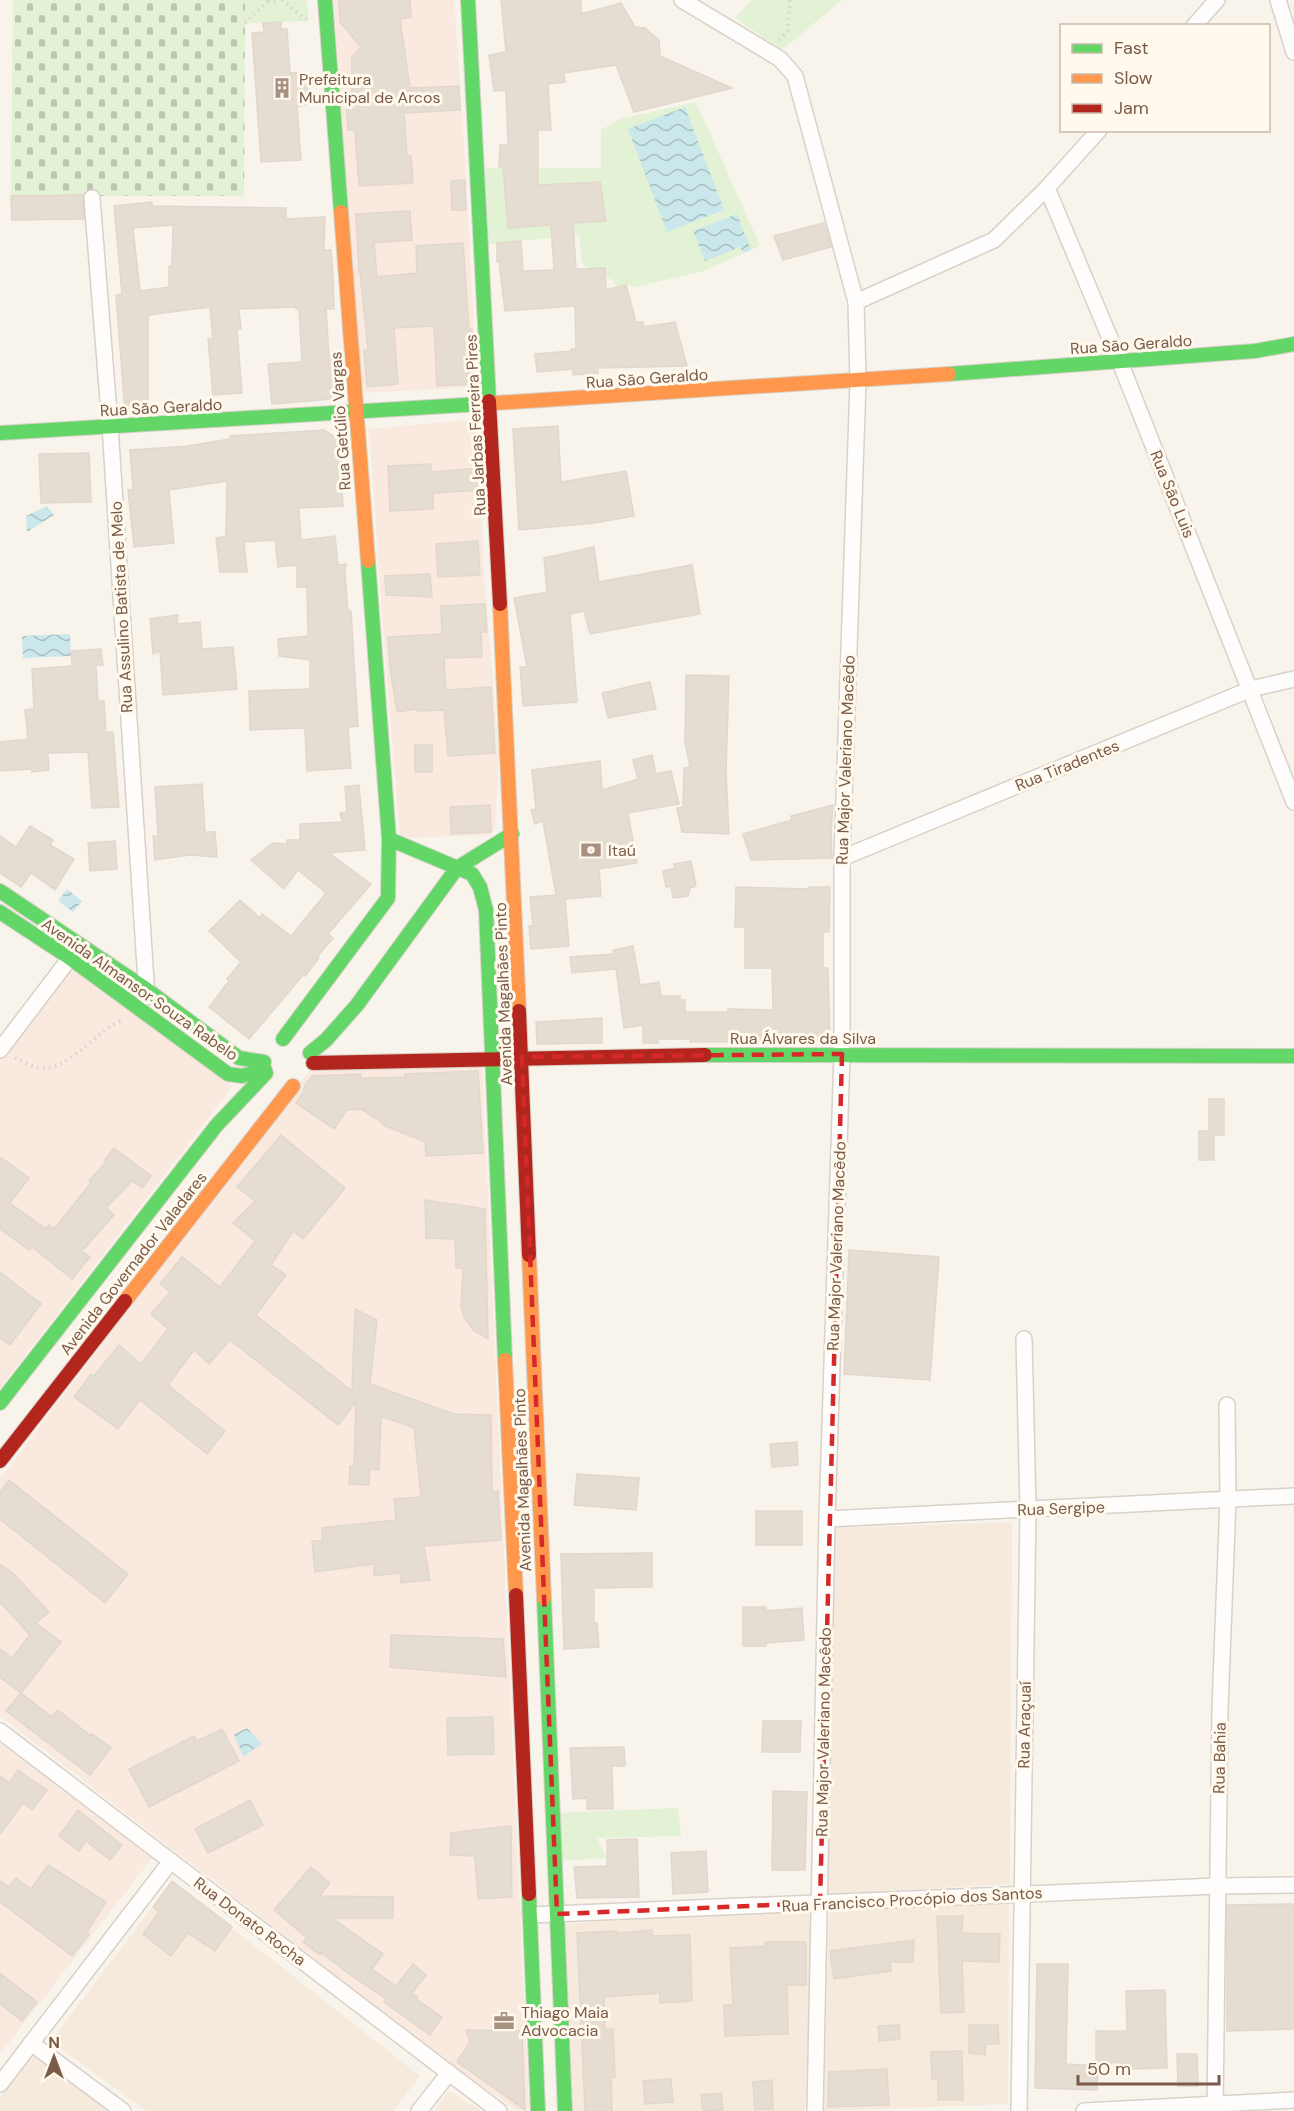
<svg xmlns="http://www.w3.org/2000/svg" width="1294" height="2111" font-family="'DM Sans',sans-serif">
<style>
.residential{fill:#f5eadb}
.commercial{fill:#f9e9de}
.green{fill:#e3f1d4}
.cemetery{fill:url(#cemetery-stones)}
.water{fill:url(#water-waves)}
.building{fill:#e5dcd2;stroke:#e2d7cc;stroke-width:1.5;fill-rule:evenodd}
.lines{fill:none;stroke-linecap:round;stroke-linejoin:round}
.street-casing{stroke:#d8d1c9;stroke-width:18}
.fast-casing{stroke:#d8d0c7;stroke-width:16}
.slow-casing{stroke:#d8d0c7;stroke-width:16}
.jam-casing{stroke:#d8d0c7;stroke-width:16}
.path{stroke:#dcd3cc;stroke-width:4;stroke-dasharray:1.5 4.5;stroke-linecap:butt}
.street{stroke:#fefdfc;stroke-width:15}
.fast{stroke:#63d668;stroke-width:14}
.slow{stroke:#ff974d;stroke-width:14}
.jam{stroke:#b3261e;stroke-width:14}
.marked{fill:none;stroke:#d62828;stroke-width:4.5;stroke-dasharray:12 8;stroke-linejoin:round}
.labels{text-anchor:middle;stroke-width:6;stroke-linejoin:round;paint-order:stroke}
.poi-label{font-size:16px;fill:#7b5b47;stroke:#fff9ee;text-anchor:start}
.street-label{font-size:16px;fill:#7b5b47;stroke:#fff9ee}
</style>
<defs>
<pattern id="cemetery-stones" width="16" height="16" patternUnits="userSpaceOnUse" patternTransform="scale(1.5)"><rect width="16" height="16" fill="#e3f1d4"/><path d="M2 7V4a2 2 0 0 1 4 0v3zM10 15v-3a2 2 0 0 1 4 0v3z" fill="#bdc6ae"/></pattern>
<pattern id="water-waves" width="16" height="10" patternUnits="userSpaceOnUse" patternTransform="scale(1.5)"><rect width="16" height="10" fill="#cae7eb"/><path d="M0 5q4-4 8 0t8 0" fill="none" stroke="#a9bec0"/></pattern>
</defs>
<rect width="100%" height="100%" fill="#f8f4eb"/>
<g class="residential">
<polygon points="1012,1522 1010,1884 828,1894 835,1528"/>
<polygon points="172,1881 420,2076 393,2111 146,2111 51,2041"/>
<polygon points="1009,1901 1008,2104 824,2111 829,1909"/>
<polygon points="813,1908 805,2111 573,2111 565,1924"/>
<polygon points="35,2052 113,2111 0,2111 0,2097"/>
<polygon points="449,2091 482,2111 434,2111"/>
</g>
<g class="commercial">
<polygon points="334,0 454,0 462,110 477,387 361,393"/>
<polygon points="478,419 484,576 499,753 495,827 491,835 400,838 382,614 369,429"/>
<polygon points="75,965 233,1086 0,1388 0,1062"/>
<polygon points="482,1064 529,2108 518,2111 448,2062 0,1716 0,1479 311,1069"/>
<polygon points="0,1742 152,1858 0,2054"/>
</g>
<g class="green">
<polygon points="245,0 307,0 308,21 245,23"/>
<polygon points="752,0 842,0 782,50 735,18"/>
<polygon points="696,102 760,246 703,271 636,287 628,285 616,288 614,281 586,267 581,262 580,235 489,244 485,168 601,168 601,130 620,119"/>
<polygon points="678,1808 681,1836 597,1838 607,1858 559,1861 557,1813"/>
</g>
<polygon class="cemetery" points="13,0 245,0 244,196 11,196"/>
<g class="water">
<polygon points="685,107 724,210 667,232 628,129"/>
<polygon points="737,214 751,250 743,253 740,247 705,261 693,231"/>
<polygon points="47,506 54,515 27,532 26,516"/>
<polygon points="70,634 71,656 23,658 22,636"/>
<polygon points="67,889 82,901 73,912 58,901"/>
<polygon points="247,1728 262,1744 243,1757 234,1734"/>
</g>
<g class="building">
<polygon points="339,0 410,0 411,17 400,19 410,88 459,86 460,110 404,113 407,156 411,156 413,183 359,186 355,130 348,130 346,92 352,92 352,57 361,47 340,22"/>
<polygon points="501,0 581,0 581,14 621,3 635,27 645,28 659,40 660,56 732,88 634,112 616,65 564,73 565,82 548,84 551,130 538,130 538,185 600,182 606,221 573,223 576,269 605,268 606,290 626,285 636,322 643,322 643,327 675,322 687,366 598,368 598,373 573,375 573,369 537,372 535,354 571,351 571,349 576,349 575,306 505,311 499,262 497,262 497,243 521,241 523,271 554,270 551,225 508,228 503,167 499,167 500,145 508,145 506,90 494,91 489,55 506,52"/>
<polygon points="281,22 281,29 287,29 290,73 307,72 309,104 297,107 301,160 261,162 252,33 264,32 263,23"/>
<polygon points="465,180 466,210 452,210 451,181"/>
<polygon points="83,195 84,219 12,220 11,196"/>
<path d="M152,202V206L286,208V219L325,217L324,250H331L333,274L334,309H326L329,356L339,354L343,398L272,404L268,364L302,362L299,309H296V307L239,309L241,329H237L242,393L213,395L208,339H213L210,307L148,315V410L125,412L116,295L122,294L114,206ZM173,225L172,266H169V287L140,291L133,228Z"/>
<polygon points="410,211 412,240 374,243 377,277 417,273 416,246 463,243 469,329 472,329 475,384 437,386 434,326 394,328 398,384 367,387 364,350 368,350 360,272 359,272 356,214"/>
<polygon points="824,223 831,247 783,260 774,236"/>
<polygon points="558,426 561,482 626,471 634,516 595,523 519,530 513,429"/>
<polygon points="324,430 344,443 347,473 341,473 343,506 299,508 301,540 335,536 338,565 346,564 345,573 348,611 351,611 358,726 348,727 351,768 307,771 305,728 250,730 249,691 310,689 310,660 279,656 278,639 308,636 307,587 297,587 297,565 278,567 275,540 244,542 247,572 220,572 216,538 226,536 227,481 169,490 174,543 134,547 128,490 133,490 130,450 188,446 230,439 230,436"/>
<polygon points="89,453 91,502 41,503 39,454"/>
<polygon points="431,464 431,472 480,468 481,490 433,493 433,509 390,511 388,466"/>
<polygon points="478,541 480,575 438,577 436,544"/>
<polygon points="594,547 599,582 692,565 700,614 590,634 584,611 570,614 577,702 523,706 520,667 527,667 514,598 547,592 544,558"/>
<polygon points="430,574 432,597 386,595 385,576"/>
<polygon points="485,604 487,632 481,632 482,657 444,658 446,690 491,687 495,753 448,756 444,710 418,711 417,709 397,712 390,668 388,637 442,634 441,606"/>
<polygon points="178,615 177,624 200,622 202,649 233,647 237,689 163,695 160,651 153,654 150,619"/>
<polygon points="101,649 103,665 96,665 98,701 104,701 106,732 113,732 119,807 92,808 88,752 48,753 49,770 32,772 31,769 0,771 0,742 28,739 25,710 34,709 32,669 72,666 71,651"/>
<polygon points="686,675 729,676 726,772 729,834 682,832 677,808 683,807 684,768 690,767 685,742"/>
<polygon points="650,682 656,709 608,718 602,693"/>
<rect x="415" y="745" width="17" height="27"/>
<polygon points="652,755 656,774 671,771 679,804 628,813 637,863 599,869 601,896 565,899 569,946 531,949 529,926 533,926 530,897 556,895 543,821 535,824 531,810 536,809 532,770 600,761 602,790 638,779 633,760"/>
<polygon points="202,784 205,832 215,832 217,857 190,855 155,860 153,836 158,836 155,787"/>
<polygon points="359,785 365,850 329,853 371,884 328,934 333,938 317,957 319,958 305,976 303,975 249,1039 209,1007 229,981 227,979 241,962 209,931 240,900 260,918 262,914 291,936 326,893 298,870 284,889 251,860 273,843 287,844 287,840 300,840 300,824 342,822 340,813 347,812 345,787"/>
<polygon points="490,805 491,832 451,834 450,807"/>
<polygon points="833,805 831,831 832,858 751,860 743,834 792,820 791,816"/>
<polygon points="30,826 53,840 50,845 74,859 55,890 31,873 21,887 0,873 0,836 16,847"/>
<polygon points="115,841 117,869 90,871 88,843"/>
<polygon points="691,861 696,886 690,888 688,896 673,898 671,886 666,887 663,871 675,868 674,864"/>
<polygon points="736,887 809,889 809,887 830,887 829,932 823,932 823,968 828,968 830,1041 690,1042 690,1039 658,1039 658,1043 643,1043 643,1025 624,1028 616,969 572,973 570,957 614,954 613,950 633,946 640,985 659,982 661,996 680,996 680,1000 685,1000 685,1012 728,1012 728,1009 773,1010 772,968 745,968 745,927 735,927"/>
<polygon points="602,1018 602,1043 537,1044 536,1022"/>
<polygon points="478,1071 483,1153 426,1156 425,1142 383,1125 383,1123 361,1109 347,1110 334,1129 296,1103 303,1093 305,1085 312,1076 361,1074 361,1078 382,1078 405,1077 405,1074"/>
<polygon points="1209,1099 1224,1099 1224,1135 1214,1135 1214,1160 1199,1160 1199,1131 1209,1131"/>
<polygon points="281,1135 345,1188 303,1239 293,1231 271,1265 286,1275 256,1315 352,1391 355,1309 377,1320 370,1384 454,1414 491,1415 492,1492 498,1491 501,1540 424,1546 430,1580 401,1583 400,1573 374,1576 374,1564 315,1572 312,1541 322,1541 322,1528 396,1520 394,1499 421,1497 414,1428 381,1416 379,1470 370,1469 369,1485 349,1484 350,1466 354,1466 356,1402 338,1425 230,1340 209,1364 194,1350 168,1385 225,1431 207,1454 140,1400 118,1429 74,1397 91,1374 94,1376 119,1345 141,1364 168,1329 151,1314 170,1292 160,1284 182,1257 220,1287 255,1241 233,1223 255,1201 237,1187"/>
<polygon points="114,1148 151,1176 142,1188 132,1181 106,1208 114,1215 82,1251 90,1257 72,1279 32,1247 29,1250 0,1229 0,1157 29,1178 10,1203 46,1229 49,1225 54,1229 91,1183 89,1181 106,1162 104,1161"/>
<polygon points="425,1200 485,1209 488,1339 473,1330 464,1317 461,1306 463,1268 456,1268 455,1239 426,1238"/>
<polygon points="849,1250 939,1257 930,1380 844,1374"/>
<polygon points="0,1272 41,1304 10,1345 0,1338"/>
<polygon points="797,1442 798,1465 772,1467 770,1444"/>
<polygon points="577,1474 639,1478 636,1510 574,1505"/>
<polygon points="9,1480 128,1574 105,1603 0,1519 0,1492"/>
<rect x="756" y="1511" width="46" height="34"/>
<polygon points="652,1553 652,1587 594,1588 594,1623 597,1623 599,1647 564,1649 561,1554"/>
<polygon points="0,1564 13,1573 49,1612 36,1623 61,1642 21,1693 0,1677 0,1649 12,1658 30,1635 0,1602"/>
<polygon points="743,1607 766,1607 766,1611 802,1608 804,1640 766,1643 766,1646 743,1646"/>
<polygon points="391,1635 503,1639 506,1677 390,1667"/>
<polygon points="21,1693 52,1717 58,1710 91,1736 92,1734 111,1748 90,1775 6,1711"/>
<polygon points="493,1717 494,1754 448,1755 447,1718"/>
<polygon points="763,1721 801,1721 800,1752 762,1752"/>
<polygon points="222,1729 239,1761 149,1807 129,1769 194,1736 197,1741"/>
<polygon points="624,1747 625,1766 612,1766 613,1809 587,1809 587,1798 573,1799 570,1748"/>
<polygon points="18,1770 47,1790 32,1810 23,1803 0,1834 0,1776 9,1783"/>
<polygon points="773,1791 807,1792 805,1870 772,1870"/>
<polygon points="250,1800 263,1825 208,1853 195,1829"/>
<polygon points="78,1810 122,1845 110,1860 86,1841 79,1851 59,1836"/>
<polygon points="511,1826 512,1897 478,1899 475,1856 450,1855 451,1833"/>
<polygon points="637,1839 639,1897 577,1898 574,1867 607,1866 607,1840"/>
<polygon points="706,1851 708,1892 673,1894 671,1853"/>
<polygon points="48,1865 106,1902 87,1932 89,1934 72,1956 0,1902 0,1881 9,1887 16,1878 31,1889"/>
<polygon points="311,1867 330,1883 319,1896 393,1897 393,1918 332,1918 383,1954 372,1969 396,1986 413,1964 426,1975 412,1993 418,1997 416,1999 442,2017 430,2035 384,2002 386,1999 345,1971 322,1953 320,1955 303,1942 307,1938 274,1910"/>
<polygon points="172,1881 232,1927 215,1951 188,1933 171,1956 143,1934 159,1912 153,1907"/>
<polygon points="1294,1904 1294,2029 1227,2031 1227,1905"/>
<polygon points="937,1916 963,1916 962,1933 1000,1934 999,1962 962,1961 964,2012 941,2013"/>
<polygon points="652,1930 652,1936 690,1935 692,2001 660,2003 660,1993 604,1997 605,2030 613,2029 615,2077 611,2077 612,2111 585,2111 577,1933 617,1931 617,1933"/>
<polygon points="914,1940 913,1962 890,1962 891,1971 834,1979 830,1951"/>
<polygon points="765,1942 806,1942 806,1985 787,1985 788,2034 725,2036 724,2005 733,2005 730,1948 765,1946"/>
<polygon points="1037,1964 1068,1964 1066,2064 1098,2066 1097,2090 1035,2088"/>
<polygon points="0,1973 37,2002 22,2021 0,2004"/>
<polygon points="1165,1990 1167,2068 1128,2069 1128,2063 1096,2063 1096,2031 1127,2031 1126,1991"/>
<polygon points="899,2025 900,2039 879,2041 878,2026"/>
<polygon points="969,2025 998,2025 999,2044 986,2044 985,2055 969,2053"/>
<polygon points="466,2030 522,2031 525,2110 457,2062 470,2042"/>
<polygon points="962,2051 963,2100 938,2100 938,2079 932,2079 931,2052"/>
<polygon points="1177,2054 1197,2054 1198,2086 1178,2086"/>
<polygon points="887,2069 889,2105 828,2107 829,2072"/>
<polygon points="671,2079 673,2102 645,2104 643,2081"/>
<polygon points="772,2080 773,2109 755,2110 753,2082"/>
<polygon points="721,2093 723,2110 703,2111 701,2095"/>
</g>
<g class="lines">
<g class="street-casing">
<g id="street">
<polyline points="682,0 780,59 795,76 856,302 858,381 842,858 842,1054 827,1519 815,2111"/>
<polyline points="1278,0 1294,52"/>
<polyline points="1194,26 1217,0"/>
<polyline points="1047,188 1120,362 1294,802"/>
<polyline points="92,198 110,426 147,997"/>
<polyline points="856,302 994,240 1047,188 1099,130"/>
<polyline points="842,858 1251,689 1294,679"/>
<polyline points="0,1050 76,950"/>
<polyline points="827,1519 1294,1496"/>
<polyline points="0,1731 499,2111"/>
<polyline points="530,1915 1217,1886 1294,1885"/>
<polyline points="31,2043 123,2111"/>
<polyline points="0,2084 171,1861"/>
<polyline points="419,2111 449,2073"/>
<polyline points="1019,2111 1028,1509 1024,1339"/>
<polyline points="1084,2111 1294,2100"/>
<polyline points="1215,2111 1220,1708 1228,1500 1227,1405"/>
</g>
</g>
<g class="fast-casing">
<g id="fast">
<polyline points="325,0 341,212"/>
<polyline points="468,0 489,401"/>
<polyline points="949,374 1255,351 1294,344"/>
<polyline points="0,433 480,404"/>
<polyline points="389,839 472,874 480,887 486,910 505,1360"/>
<polyline points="0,891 146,989 239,1058 264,1062"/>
<polyline points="0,912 70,958 228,1074 242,1076 265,1070"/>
<polyline points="283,1039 388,898 389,839 368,561"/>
<polyline points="310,1053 326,1040 357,1005 457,868 512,834"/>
<polyline points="705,1055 1294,1056"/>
<polyline points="0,1403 216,1126 266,1073"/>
<polyline points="544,1598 565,2111"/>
<polyline points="529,1894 538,2111"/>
</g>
</g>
<g class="slow-casing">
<g id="slow">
<polyline points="341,212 368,561"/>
<polyline points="480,404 949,374"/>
<polyline points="500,604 519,1011"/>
<polyline points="529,1255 544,1598"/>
<polyline points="125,1301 293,1086"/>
<polyline points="505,1360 516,1595"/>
</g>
</g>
<g class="jam-casing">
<g id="jam">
<polyline points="489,401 500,604"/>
<polyline points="519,1011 529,1255"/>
<polyline points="313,1063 705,1055"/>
<polyline points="0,1461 125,1301"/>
<polyline points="516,1595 529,1894"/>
</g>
</g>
<g class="path">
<polyline points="282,0 307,20"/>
<polyline points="268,1 273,2 278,0"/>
<polyline points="245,23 268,1"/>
<polyline points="779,40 788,30 790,0"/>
<path d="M15,1058C25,1062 35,1069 46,1068C74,1065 98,1029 123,1020"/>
</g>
<use href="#street" class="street"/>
<use href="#fast" class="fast"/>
<use href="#slow" class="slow"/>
<use href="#jam" class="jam"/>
</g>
<path class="marked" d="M842,1054L820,1903L557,1914L522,1057Z"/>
<defs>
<g id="building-bare" transform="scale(1.62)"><path d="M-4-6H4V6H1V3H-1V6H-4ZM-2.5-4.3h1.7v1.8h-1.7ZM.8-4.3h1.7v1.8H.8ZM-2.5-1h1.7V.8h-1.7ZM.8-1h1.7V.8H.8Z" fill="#a79180" stroke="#fff9ee" stroke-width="2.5" paint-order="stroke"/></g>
<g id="bank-bare" transform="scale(1.62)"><path d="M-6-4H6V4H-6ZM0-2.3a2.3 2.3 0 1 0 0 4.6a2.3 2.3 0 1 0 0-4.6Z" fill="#a79180" stroke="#fff9ee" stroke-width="2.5" paint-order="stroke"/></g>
<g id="office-bare" transform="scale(1.62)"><path d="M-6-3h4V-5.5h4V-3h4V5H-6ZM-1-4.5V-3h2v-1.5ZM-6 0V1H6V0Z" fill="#a79180" stroke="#fff9ee" stroke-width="2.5" paint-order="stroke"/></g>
</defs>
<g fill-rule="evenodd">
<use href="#building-bare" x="282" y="88"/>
<use href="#bank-bare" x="591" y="850"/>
<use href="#office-bare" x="504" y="2021"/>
</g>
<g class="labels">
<g class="poi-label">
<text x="299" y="85">Prefeitura<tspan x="299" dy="18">Municipal de Arcos</tspan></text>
<text x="608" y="856">Itaú</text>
<text x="521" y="2018">Thiago Maia<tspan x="521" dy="18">Advocacia</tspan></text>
</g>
<g class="street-label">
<text transform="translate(1131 344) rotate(-4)" y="6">Rua São Geraldo</text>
<text transform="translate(647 378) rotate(-4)" y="6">Rua São Geraldo</text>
<text transform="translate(161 407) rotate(-3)" y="6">Rua São Geraldo</text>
<text transform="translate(340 421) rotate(-94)" y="6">Rua Getúlio Vargas</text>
<text transform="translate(475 425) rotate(-93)" y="6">Rua Jarbas Ferreira Pires</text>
<text transform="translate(1173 494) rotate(68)" y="6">Rua São Luis</text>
<text transform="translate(121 607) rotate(-93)" y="6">Rua Assulino Batista de Melo</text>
<text transform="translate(845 760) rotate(-88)" y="6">Rua Major Valeriano Macêdo</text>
<text transform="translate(1067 765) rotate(-22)" y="6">Rua Tiradentes</text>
<text transform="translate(140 989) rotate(35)" y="6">Avenida Almansor Souza Rabelo</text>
<text transform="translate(503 994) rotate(-92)" y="6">Avenida Magalhães Pinto</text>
<text x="803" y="1044">Rua Álvares da Silva</text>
<text transform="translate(836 1246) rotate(-88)" y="6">Rua Major Valeriano Macêdo</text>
<text transform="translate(133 1263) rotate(-52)" y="6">Avenida Governador Valadares</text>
<text transform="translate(522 1480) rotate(-92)" y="6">Avenida Magalhães Pinto</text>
<text transform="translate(1061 1508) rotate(-2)" y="6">Rua Sergipe</text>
<text transform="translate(1024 1725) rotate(-89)" y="6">Rua Araçuaí</text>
<text transform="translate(823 1732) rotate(-89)" y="6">Rua Major Valeriano Macêdo</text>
<text transform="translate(1219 1758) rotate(-89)" y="6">Rua Bahia</text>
<text transform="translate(912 1899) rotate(-3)" y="6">Rua Francisco Procópio dos Santos</text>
<text transform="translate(250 1921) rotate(37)" y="6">Rua Donato Rocha</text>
</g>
</g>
<rect x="1060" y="24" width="210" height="108" fill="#fff9ee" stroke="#cabaab" stroke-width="1.5"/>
<rect x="1072" y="44" width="30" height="9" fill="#63d668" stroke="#cabaab" stroke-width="1.5"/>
<text x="1114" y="54" font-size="18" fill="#7b5b47">Fast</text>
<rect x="1072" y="74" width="30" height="9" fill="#ff974d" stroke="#cabaab" stroke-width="1.5"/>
<text x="1114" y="84" font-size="18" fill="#7b5b47">Slow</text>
<rect x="1072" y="104" width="30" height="9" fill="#b3261e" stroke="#cabaab" stroke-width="1.5"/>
<text x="1114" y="114" font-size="18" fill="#7b5b47">Jam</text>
<g transform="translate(54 2057)" stroke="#fff9ee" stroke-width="4.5" paint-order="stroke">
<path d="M0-4.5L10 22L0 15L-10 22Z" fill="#7b5b47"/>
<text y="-9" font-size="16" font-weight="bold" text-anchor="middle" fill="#7b5b47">N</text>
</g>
<path d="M1078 2075v9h141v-9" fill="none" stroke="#7b5b47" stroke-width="3"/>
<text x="1087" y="2075" font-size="18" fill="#7b5b47" stroke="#fff9ee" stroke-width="4.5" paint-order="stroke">50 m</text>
</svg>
